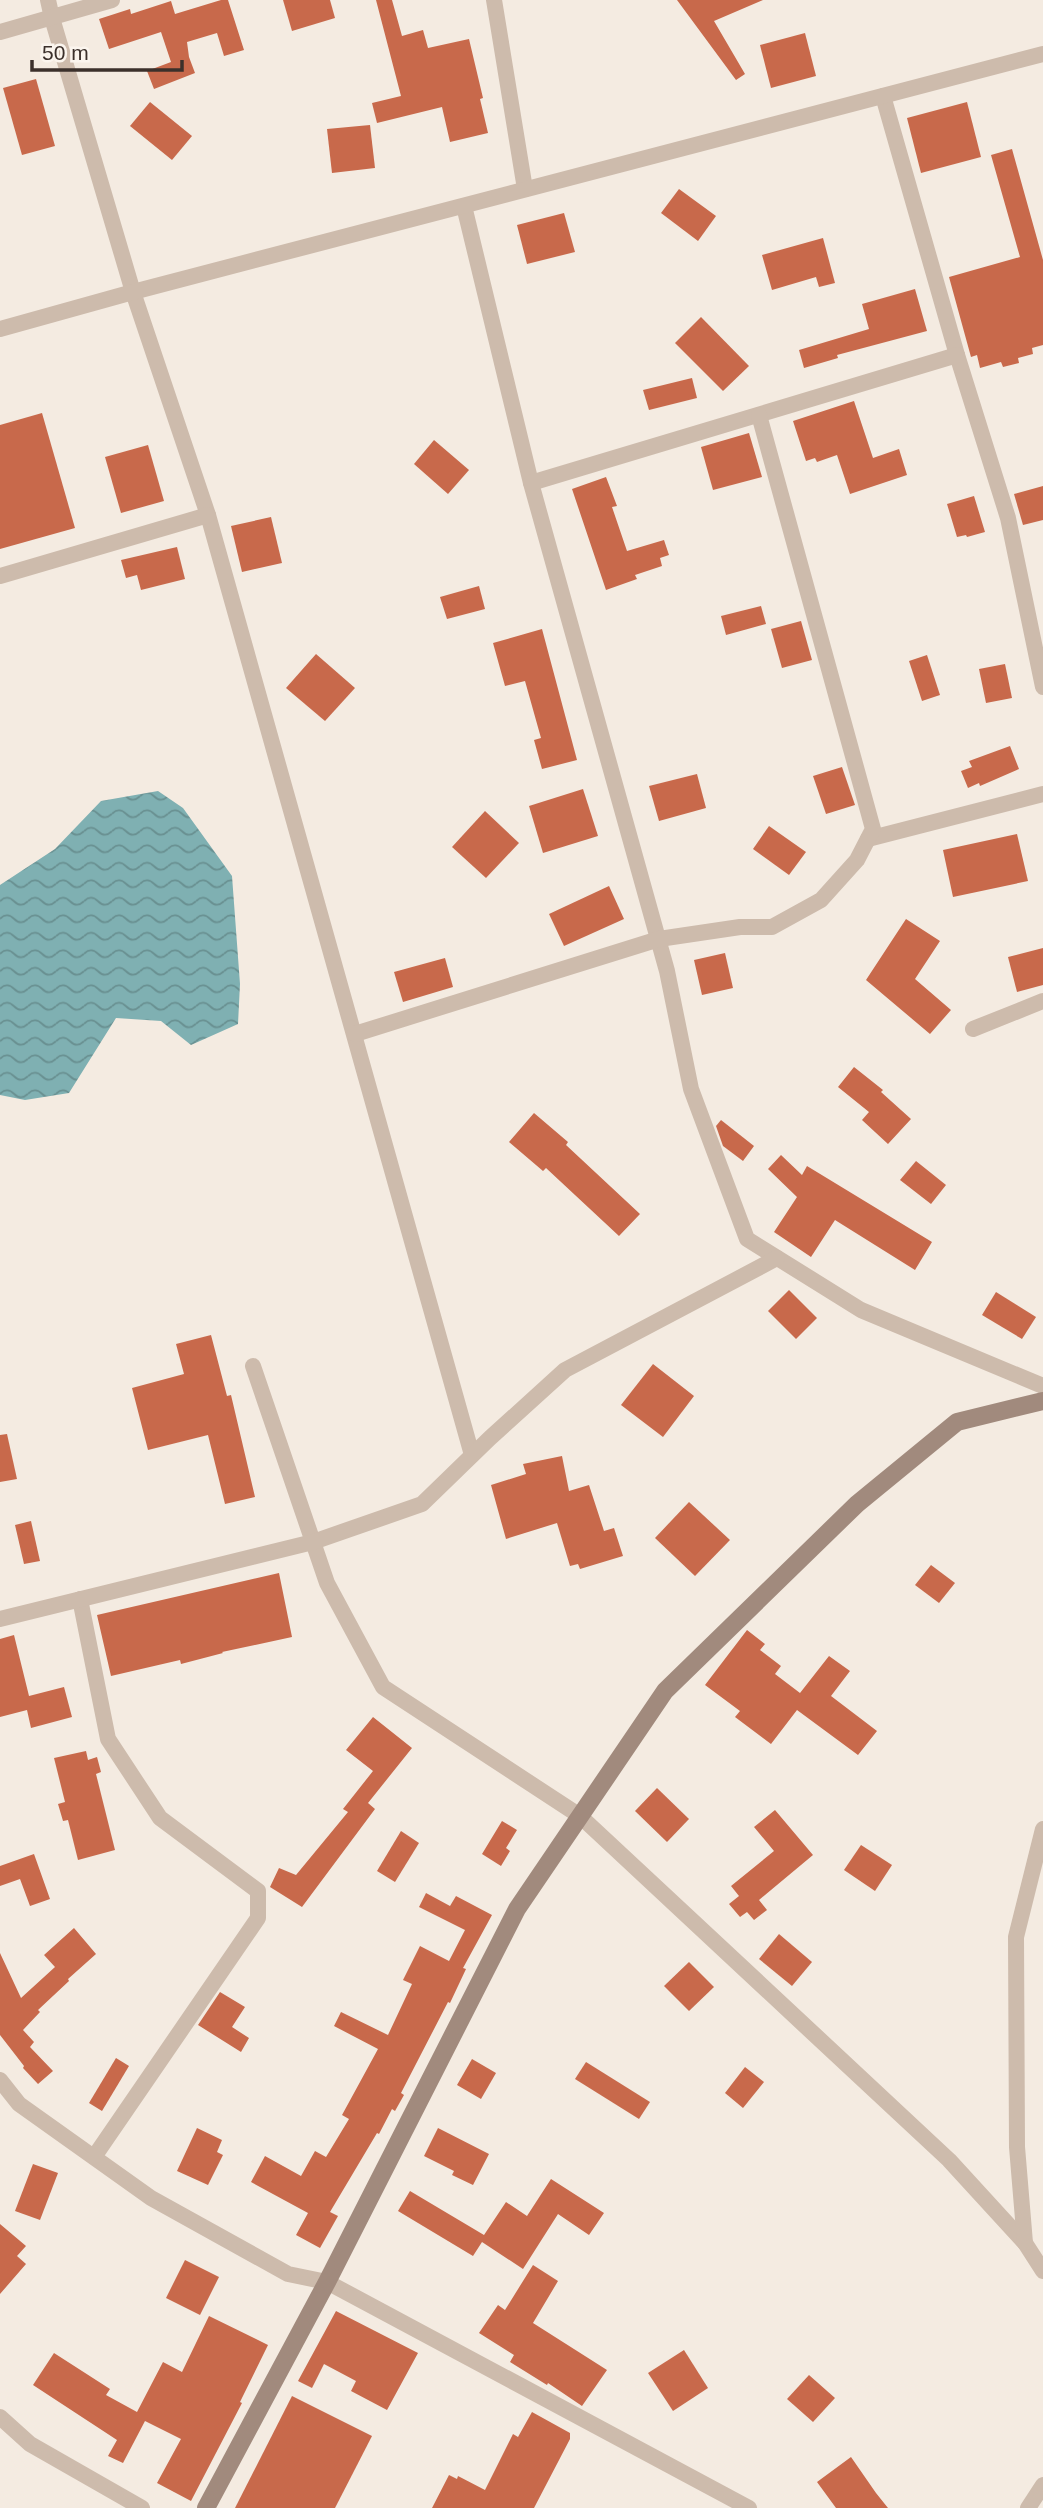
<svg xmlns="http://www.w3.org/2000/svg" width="1043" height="2508" font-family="Arial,sans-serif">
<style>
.water{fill:url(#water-waves)}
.building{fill:#c8694b}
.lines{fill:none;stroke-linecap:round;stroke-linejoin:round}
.street{stroke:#cdbbac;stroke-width:16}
.secondary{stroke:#a18a7d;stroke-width:18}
</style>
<defs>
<pattern id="water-waves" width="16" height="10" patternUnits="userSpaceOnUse" patternTransform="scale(1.75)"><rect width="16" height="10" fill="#7fb0b2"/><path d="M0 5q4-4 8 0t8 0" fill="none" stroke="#699091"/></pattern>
</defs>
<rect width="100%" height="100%" fill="#f4ebe1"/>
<polygon class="water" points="158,791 183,808 232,876 240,984 238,1024 191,1045 161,1021 116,1018 69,1093 25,1100 0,1095 0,885 55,849 101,801"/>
<g class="building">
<polygon points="221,0 228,0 244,50 224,56 217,33 187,42 189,57 195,73 154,89 147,71 171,62 161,32 109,49 99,19 130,9 131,14 171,1 175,14"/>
<polygon points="283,0 330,0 335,18 292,31"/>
<polygon points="376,0 392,0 402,36 423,30 428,48 469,39 483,98 480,99 488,133 450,142 442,107 377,123 372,103 401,96"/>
<polygon points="677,0 763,0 714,21 745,74 736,80"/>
<polygon points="805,33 816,76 771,88 760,45"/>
<polygon points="36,79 55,146 22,155 3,88"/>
<polygon points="150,102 192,136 172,160 130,126"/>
<polygon points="967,102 981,157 921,173 907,118"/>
<polygon points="370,125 375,168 332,173 327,129"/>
<polygon points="1012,149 1043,260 1043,345 1032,348 1033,354 1018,358 1019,363 1003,367 1001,362 980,368 977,355 971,357 949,277 1020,257 991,155"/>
<polygon points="679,189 716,216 698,241 661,213"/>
<polygon points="564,213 575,252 527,264 517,225"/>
<polygon points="823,238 835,283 819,287 816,277 772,290 762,255"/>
<polygon points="915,289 927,331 837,355 838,358 804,368 799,350 869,329 862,304"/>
<polygon points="701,317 749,366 723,391 675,343"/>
<polygon points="692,378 697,398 649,410 643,390"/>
<polygon points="854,401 873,458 899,449 907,475 850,494 837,455 817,462 815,458 806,461 793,421"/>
<polygon points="42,413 75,528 0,549 0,425"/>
<polygon points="749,433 762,477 713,490 701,447"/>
<polygon points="434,440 469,470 448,494 414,464"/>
<polygon points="148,445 164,501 121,513 105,457"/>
<polygon points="606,477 617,506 612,507 627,551 664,540 669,555 660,558 662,566 635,575 637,579 606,590 572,489"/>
<polygon points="1043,486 1043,520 1023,525 1014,494"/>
<polygon points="974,496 985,532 967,537 966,535 957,537 947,504"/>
<polygon points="271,517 282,563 242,572 231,526"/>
<polygon points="177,547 185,579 141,590 137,575 126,578 121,560"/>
<polygon points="479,586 485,609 447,619 440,597"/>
<polygon points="761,606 766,624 726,635 721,616"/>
<polygon points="801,621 812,660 782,668 771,629"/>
<polygon points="542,629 577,760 542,769 534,740 541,738 525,681 505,686 493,643"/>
<polygon points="316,654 355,688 325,721 286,688"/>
<polygon points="927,655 940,695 922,701 909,661"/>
<polygon points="1005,664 1012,698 986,703 979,669"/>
<polygon points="1010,746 1019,769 980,786 979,783 968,788 961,771 972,767 969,761"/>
<polygon points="842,767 855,805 826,814 813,776"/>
<polygon points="697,774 706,808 659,821 649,786"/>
<polygon points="583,789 598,836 543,853 529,806"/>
<polygon points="485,811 519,843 486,878 452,847"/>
<polygon points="769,826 806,852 789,875 753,849"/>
<polygon points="1017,834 1028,881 953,897 943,850"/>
<polygon points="609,886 624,919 564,946 549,914"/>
<polygon points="906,919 940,941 915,979 951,1010 930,1034 866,980"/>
<polygon points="1043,948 1043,985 1017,992 1008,957"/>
<polygon points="725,953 733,988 702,995 694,960"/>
<polygon points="445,958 453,987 403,1002 394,972"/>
<polygon points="854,1067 883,1090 881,1092 911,1119 888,1144 862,1120 869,1112 838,1087"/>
<polygon points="534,1113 568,1142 566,1145 640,1214 619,1236 546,1168 543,1171 509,1142"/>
<polygon points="721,1120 754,1146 743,1161 723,1146 716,1126"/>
<polygon points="781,1155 802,1175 807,1166 932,1242 915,1270 835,1220 811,1257 774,1232 797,1197 768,1169"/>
<polygon points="916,1161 946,1185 931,1204 900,1180"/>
<polygon points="789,1290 817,1318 796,1339 768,1311"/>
<polygon points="996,1292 1036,1317 1022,1339 982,1315"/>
<polygon points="211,1335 227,1396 231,1395 255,1497 225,1504 208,1435 148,1450 132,1388 184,1374 176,1344"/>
<polygon points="653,1364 694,1396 663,1437 621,1405"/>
<polygon points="7,1434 17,1479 0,1482 0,1435"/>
<polygon points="562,1456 569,1491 589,1485 604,1531 614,1528 623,1556 580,1569 578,1564 570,1566 557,1523 506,1539 491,1485 526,1474 523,1464"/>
<polygon points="689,1502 730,1540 695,1576 655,1538"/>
<polygon points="31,1521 40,1561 24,1564 15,1525"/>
<polygon points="931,1565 955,1583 939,1603 915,1585"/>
<polygon points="279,1573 292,1637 222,1652 223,1653 181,1664 180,1660 111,1676 97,1615"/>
<polygon points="747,1630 765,1644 760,1650 781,1666 775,1674 800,1693 829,1656 850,1671 831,1696 877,1731 858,1755 797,1710 771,1744 735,1717 740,1711 705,1685"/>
<polygon points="14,1635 29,1696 64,1687 72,1717 31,1728 27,1710 0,1717 0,1639"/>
<polygon points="373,1717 412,1748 368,1803 375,1809 302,1907 270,1887 279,1868 296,1875 348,1812 343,1809 373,1771 346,1750"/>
<polygon points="86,1751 88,1760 97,1757 101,1772 96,1774 115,1850 78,1860 68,1820 63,1821 58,1804 65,1802 54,1758"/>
<polygon points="657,1788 689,1819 667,1842 635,1811"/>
<polygon points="775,1810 813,1855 759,1900 767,1910 754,1920 747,1912 740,1917 729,1904 739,1896 731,1886 774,1851 754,1827"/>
<polygon points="502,1821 517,1830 506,1848 510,1851 501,1866 482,1854"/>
<polygon points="401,1831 419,1843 395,1882 377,1871"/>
<polygon points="861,1845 892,1865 875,1891 844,1870"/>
<polygon points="34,1854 50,1899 30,1906 20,1879 0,1886 0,1866"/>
<polygon points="426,1893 450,1906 456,1896 492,1915 463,1968 466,1969 450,2003 448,2002 401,2093 404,2095 395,2111 392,2109 379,2134 377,2133 330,2212 338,2216 320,2248 296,2235 308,2213 251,2182 265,2156 301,2176 315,2151 326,2157 349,2119 342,2115 378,2049 334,2026 341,2012 388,2035 412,1984 403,1980 420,1946 449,1961 465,1930 419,1907"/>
<polygon points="74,1928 96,1954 68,1979 69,1981 38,2010 40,2012 23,2030 34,2042 30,2047 53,2071 38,2084 23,2068 24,2066 0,2035 0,1953 21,1998 55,1967 44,1955"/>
<polygon points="779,1934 812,1962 792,1986 759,1959"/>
<polygon points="689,1962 714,1987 689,2011 664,1986"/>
<polygon points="220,1992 245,2007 232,2027 249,2038 241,2052 198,2025"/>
<polygon points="116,2058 129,2066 102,2111 89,2103"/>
<polygon points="472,2059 496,2073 481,2099 457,2085"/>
<polygon points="586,2062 650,2102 639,2119 575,2079"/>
<polygon points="745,2067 764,2082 743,2108 725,2093"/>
<polygon points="197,2128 222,2140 217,2152 223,2155 208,2185 177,2171"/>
<polygon points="438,2128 489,2154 473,2185 452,2175 454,2171 424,2156"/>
<polygon points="33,2164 58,2173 40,2220 15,2211"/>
<polygon points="551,2179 604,2213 589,2235 558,2214 523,2269 482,2242 473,2256 398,2211 410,2191 484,2235 506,2202 527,2216"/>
<polygon points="0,2224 26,2246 17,2256 26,2264 0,2294"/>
<polygon points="185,2260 219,2277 200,2315 166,2298"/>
<polygon points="533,2265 558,2281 533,2323 607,2370 582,2406 548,2383 547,2385 510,2362 514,2355 479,2333 498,2305 505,2310"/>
<polygon points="336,2311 418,2353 387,2410 351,2391 356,2381 324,2364 312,2388 298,2381"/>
<polygon points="209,2316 268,2345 240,2402 242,2403 191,2501 157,2483 181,2439 145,2421 123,2463 108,2456 117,2440 33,2385 54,2353 110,2389 106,2395 137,2412 163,2362 182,2372"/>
<polygon points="684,2350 708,2388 673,2411 648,2373"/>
<polygon points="809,2375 835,2398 813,2422 787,2399"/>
<polygon points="292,2396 372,2436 335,2508 235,2508"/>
<polygon points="532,2412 570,2433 570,2439 534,2508 432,2508 449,2475 457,2479 458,2476 485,2490 513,2434 518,2437"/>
<polygon points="851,2457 876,2493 888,2508 836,2508 817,2482"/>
</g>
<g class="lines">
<g class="street">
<polyline points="48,0 52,18 133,292 208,515 472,1455"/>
<polyline points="494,0 525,189"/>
<polyline points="0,32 112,0"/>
<polyline points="883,96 957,355 1008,518 1043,687"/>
<polyline points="464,206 531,483 667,971 691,1089 747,1239 861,1310 1043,1386"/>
<polyline points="0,329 133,292 1043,54"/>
<polyline points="531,483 957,355"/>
<polyline points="0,576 208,515"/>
<polyline points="868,839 1043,794"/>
<polyline points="973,1029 1043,1001"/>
<polyline points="355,1034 659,939 740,927 772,927 821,900 857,860 873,829 759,415"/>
<polyline points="253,1366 327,1583 383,1687 580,1816 949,2160 1025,2243 1043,2271"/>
<polyline points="80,1599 108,1739 160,1818 258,1891 258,1918 94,2157"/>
<polyline points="0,1619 313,1542 422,1504 490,1438 565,1370 777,1258"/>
<polyline points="0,2080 19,2104 151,2198 288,2274 327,2282 749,2508"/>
<polyline points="1025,2243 1017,2147 1016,1937 1043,1829"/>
<polyline points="0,2417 30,2444 142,2508"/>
<polyline points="1028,2508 1043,2485"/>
</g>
<polyline class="secondary" points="206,2508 327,2282 517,1909 665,1691 857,1504 957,1422 1043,1401"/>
</g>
<path d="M32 60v10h150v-10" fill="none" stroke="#3b302b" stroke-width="3.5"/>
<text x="42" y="60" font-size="21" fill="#3b302b" stroke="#fbf5ee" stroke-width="5" paint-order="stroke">50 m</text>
</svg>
